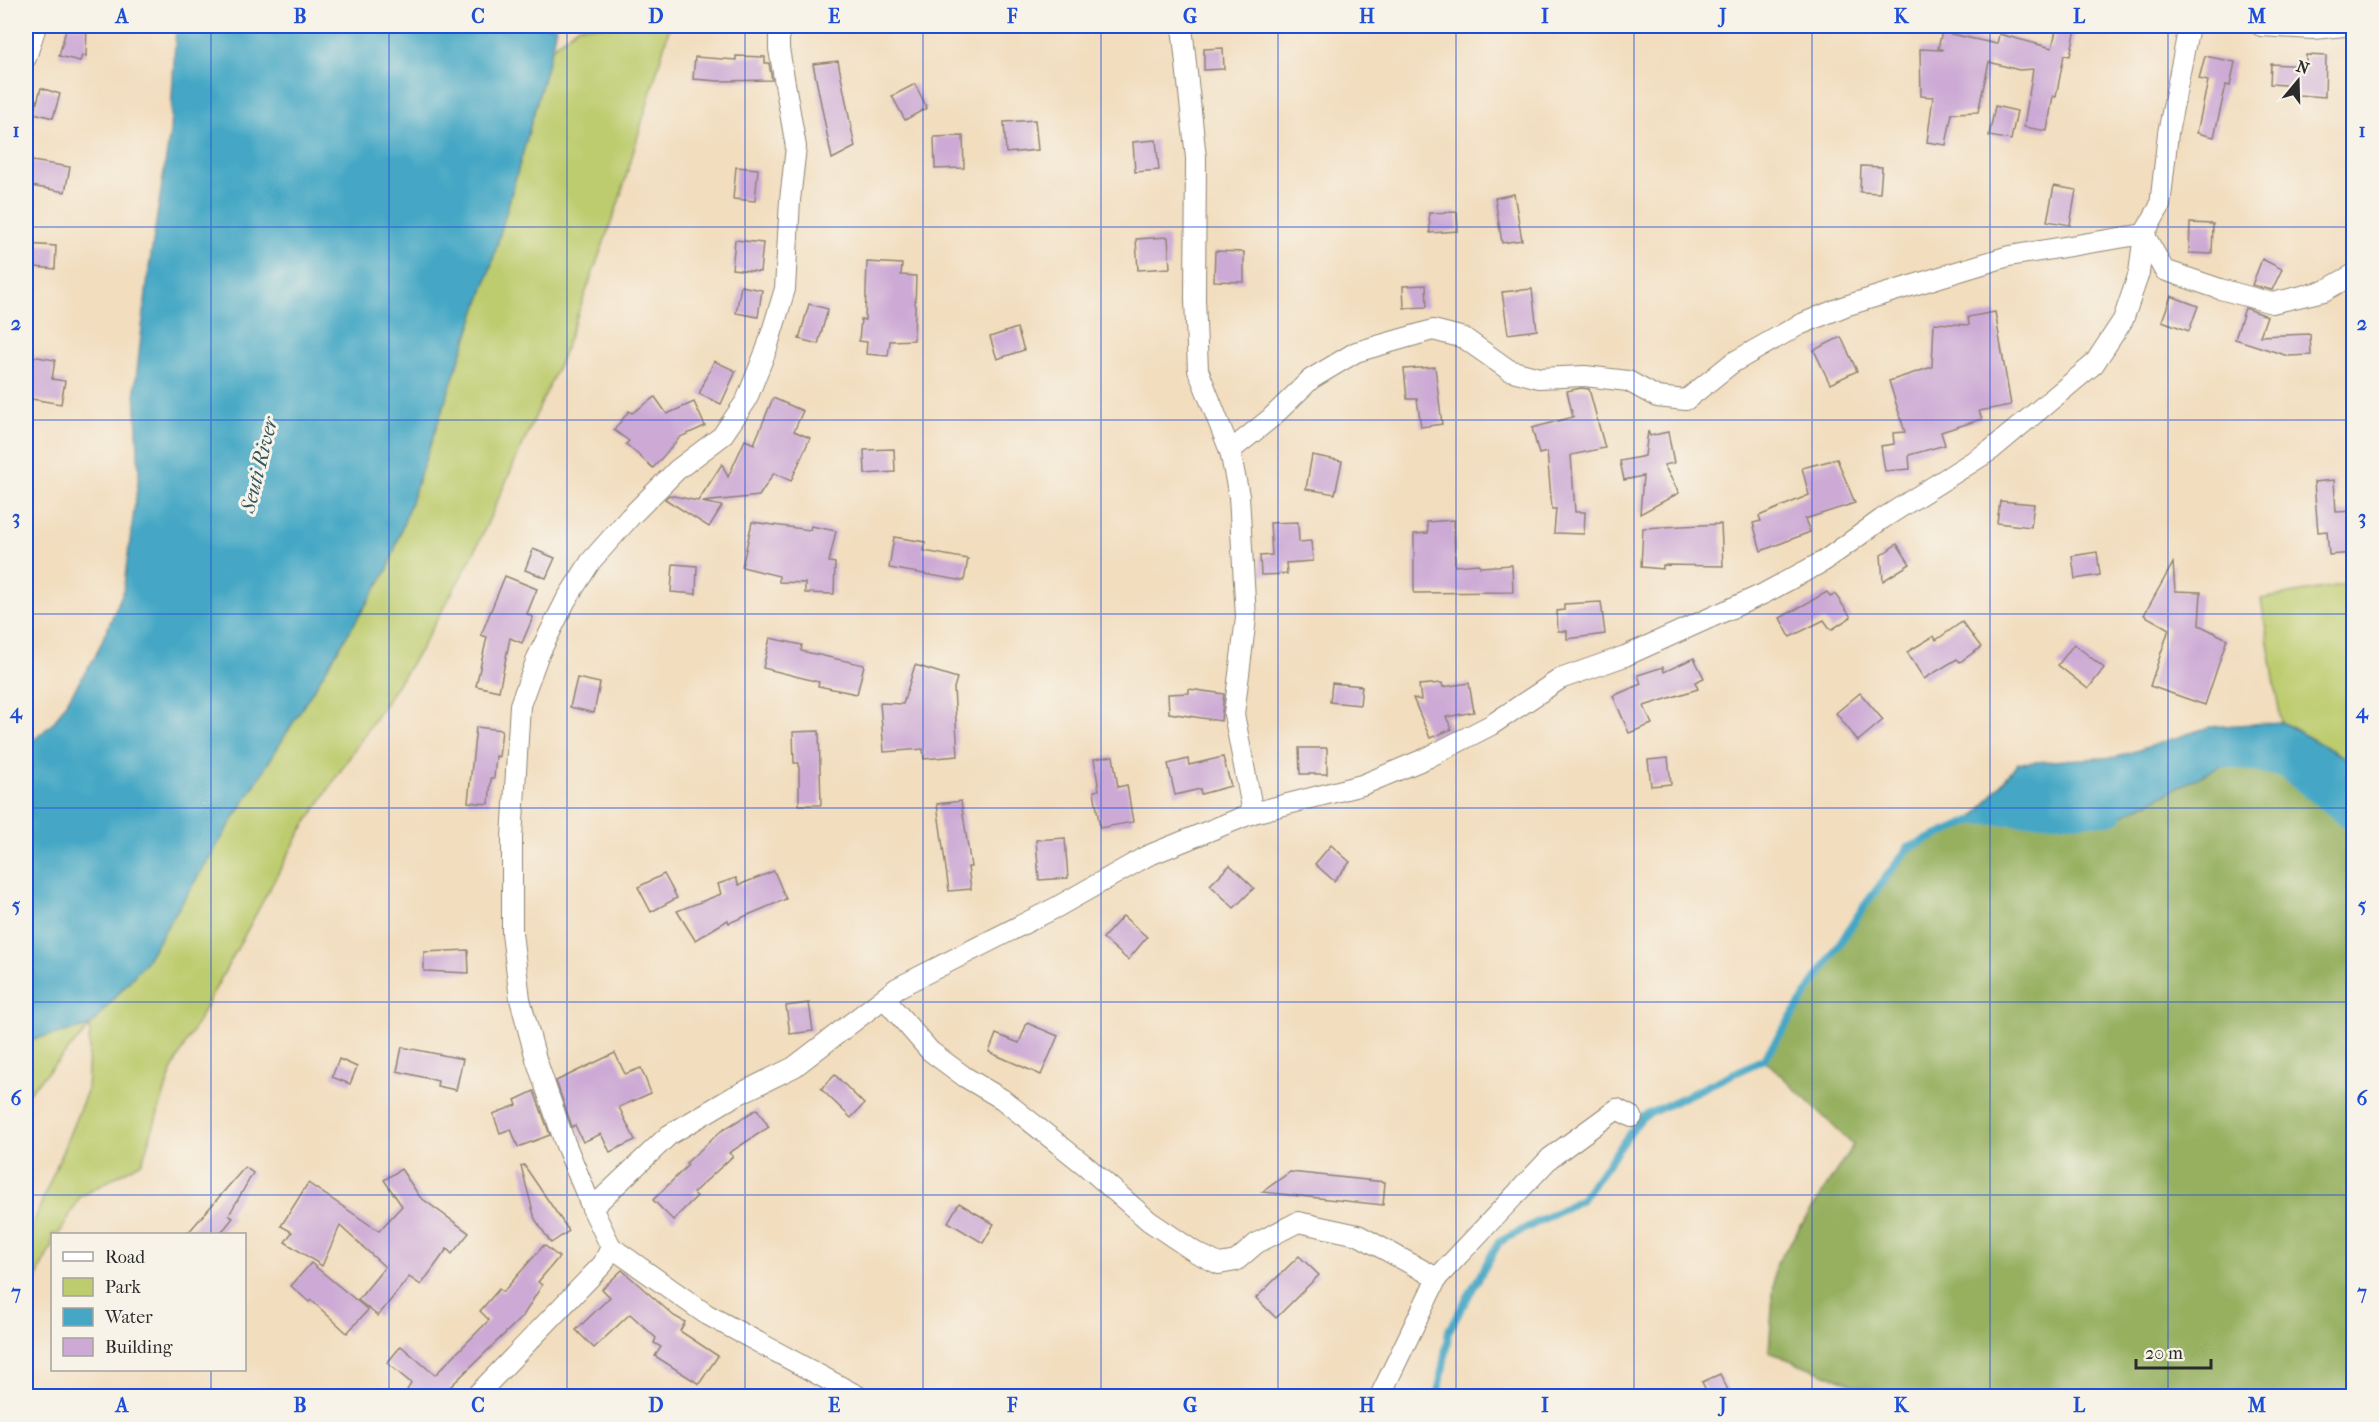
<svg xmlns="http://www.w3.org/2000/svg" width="2379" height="1422" font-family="'IM FELL French Canon',serif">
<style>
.green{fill:#bdcc6e;stroke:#747c4c;stroke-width:1.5}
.forest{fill:#96b061;stroke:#606e46;stroke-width:1.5}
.water{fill:#45a7c5;stroke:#386978;stroke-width:1.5}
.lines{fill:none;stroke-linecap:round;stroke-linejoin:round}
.stream{stroke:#45a7c5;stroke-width:8}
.building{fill:#cdaad5}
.street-casing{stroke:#8e8474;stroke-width:22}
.street{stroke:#fff;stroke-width:20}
.grid{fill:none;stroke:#1d4ed8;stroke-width:1.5;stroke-opacity:0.55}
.labels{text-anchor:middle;stroke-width:6;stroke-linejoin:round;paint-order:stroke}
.water-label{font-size:21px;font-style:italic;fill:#345661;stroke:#f7f3e8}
.neatline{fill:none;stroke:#1d4ed8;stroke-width:2}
.grid-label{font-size:20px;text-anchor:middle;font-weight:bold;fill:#1d4ed8}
</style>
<rect width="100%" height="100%" fill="#f7f3e8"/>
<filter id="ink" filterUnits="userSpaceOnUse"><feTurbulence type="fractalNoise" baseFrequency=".0167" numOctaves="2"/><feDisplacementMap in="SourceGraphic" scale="12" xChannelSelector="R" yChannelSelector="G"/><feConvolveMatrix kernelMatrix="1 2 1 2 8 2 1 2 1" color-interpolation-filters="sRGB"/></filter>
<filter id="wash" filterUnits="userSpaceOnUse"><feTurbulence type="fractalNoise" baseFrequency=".008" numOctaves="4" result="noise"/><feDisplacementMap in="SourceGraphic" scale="24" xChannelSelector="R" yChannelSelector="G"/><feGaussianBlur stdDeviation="1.35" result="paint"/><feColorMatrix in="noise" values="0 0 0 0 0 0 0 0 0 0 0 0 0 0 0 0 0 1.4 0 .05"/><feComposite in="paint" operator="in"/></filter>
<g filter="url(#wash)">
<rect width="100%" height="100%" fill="#f2ddbe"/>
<g class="green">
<polygon points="579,26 670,26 619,201 562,357 474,553 420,650 301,831 173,1067 142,1162 80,1197 59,1234 52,1234 52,1246 40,1269 26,1310 26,1241 87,1091 90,1027 26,1095 26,1041 90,1026 144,964 388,569 490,270 552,48"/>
<polygon points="2353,583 2354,583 2353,762 2281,722 2261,599"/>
</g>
<polygon class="forest" points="2227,763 2281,773 2345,823 2353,825 2353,1396 1883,1396 1769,1352 1775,1266 1853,1145 1764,1059 1863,908 1908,848 1976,821 2111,821"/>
<g class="water">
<polygon points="176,26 556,26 552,48 490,270 388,569 144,964 90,1026 26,1041 26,747 54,722 95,657 123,592 139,474 135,388 149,268 170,132"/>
<polygon points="2281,722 2353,762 2353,825 2345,823 2281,773 2227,763 2111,821 1971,821 2018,763 2117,757 2209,727"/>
</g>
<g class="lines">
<g class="stream">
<polyline points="2224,764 2227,763 2281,773 2345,823 2354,825"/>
<polyline points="1438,1396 1449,1330 1499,1242 1582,1199 1642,1117 1764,1059 1863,908 1908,848 1971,821 2111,821 2119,817"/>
</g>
</g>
<g id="blocks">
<g class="building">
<polygon points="67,26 87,26 86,56 82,55 80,61 59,56"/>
<polygon points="2057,26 2076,29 2070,56 2064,55 2056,97 2053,96 2047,131 2024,127 2033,69 2019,70 1989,62 1978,112 1952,113 1946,145 1927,142 1933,97 1921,96 1920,49 1943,50 1938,48 1942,32 1997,44 1999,34 2052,48"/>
<polygon points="1223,48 1224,69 1204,70 1204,49"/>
<polygon points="2306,55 2326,56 2325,97 2284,94 2285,85 2270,84 2271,64 2306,66"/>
<polygon points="736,56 765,57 765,63 769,63 772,80 719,81 693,79 695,57 736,60"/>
<polygon points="2205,56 2235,62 2230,86 2226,85 2214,137 2197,133 2208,81 2199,79"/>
<polygon points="838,61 855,147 832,159 813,64"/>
<polygon points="915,84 927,108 905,120 892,96"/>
<polygon points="41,88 60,94 53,118 34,113"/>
<polygon points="1995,106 2017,111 2011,140 1989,136"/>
<polygon points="1035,120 1038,150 1006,153 1004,122"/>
<polygon points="963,136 964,168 935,169 934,137"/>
<polygon points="1156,140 1159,170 1135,172 1133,142"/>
<polygon points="26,160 70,167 65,192 26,185"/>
<polygon points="1861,166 1882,167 1880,193 1860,192"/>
<polygon points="736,167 758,169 755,201 733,199"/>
<polygon points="2054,186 2076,190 2070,225 2047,221"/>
<polygon points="1514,194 1522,240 1502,243 1495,198"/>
<polygon points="1457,212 1458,231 1430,233 1429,213"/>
<polygon points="2190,223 2213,224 2212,254 2189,253"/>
<polygon points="1168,237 1170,268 1138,270 1136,239"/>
<polygon points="735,240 763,243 760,272 732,269"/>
<polygon points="26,244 56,246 55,269 26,266"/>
<polygon points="1215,251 1244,252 1244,282 1214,281"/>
<polygon points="2262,259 2282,269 2272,290 2252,285"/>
<polygon points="867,262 902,264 901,275 916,276 914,340 890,341 888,356 866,354 867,342 859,341 861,319 865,320"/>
<polygon points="1426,285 1427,307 1404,308 1403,286"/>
<polygon points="741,286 762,290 758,317 736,313"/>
<polygon points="1532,289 1537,330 1508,334 1502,292"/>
<polygon points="2171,296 2198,306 2189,331 2162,321"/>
<polygon points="809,304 828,309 818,344 799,339"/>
<polygon points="2245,308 2267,316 2260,336 2310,334 2311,355 2288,356 2235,339"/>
<polygon points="1995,312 2011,405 1979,411 1982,419 1941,432 1945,445 1909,455 1910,469 1885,471 1881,446 1894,444 1893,433 1905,432 1889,381 1932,367 1934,323 1969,325 1968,317"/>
<polygon points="1017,328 1024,350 997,359 990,337"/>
<polygon points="1841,337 1857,371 1830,384 1814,350"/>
<polygon points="26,355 55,360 52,379 65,381 61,404 26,398"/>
<polygon points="714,361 736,371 721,404 699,394"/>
<polygon points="1435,367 1442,424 1421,427 1417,399 1407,399 1404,369"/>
<polygon points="1581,388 1589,389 1605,448 1571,455 1575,512 1585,512 1584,534 1554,533 1556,509 1552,509 1547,452 1539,454 1532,428 1573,417 1567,391"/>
<polygon points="655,397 667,414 694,402 705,426 680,437 653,468 626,444 629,441 614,430 629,411 632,413"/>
<polygon points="773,398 803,411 794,431 810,438 791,481 774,473 759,496 702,502 722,506 709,527 665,499 669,495 698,501 722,464 728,477 745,440 754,444"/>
<polygon points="1648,431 1650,436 1668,432 1674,463 1664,465 1679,493 1640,514 1643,476 1624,480 1620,461 1645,456"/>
<polygon points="894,449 895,472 865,474 864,450"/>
<polygon points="1312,455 1342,461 1335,494 1306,489"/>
<polygon points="1837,459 1855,503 1805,519 1810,532 1761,551 1753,523 1761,521 1759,516 1809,495 1802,468"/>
<polygon points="2334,480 2336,512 2354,511 2354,553 2329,555 2327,531 2318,532 2314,482"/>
<polygon points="2000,501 2034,504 2031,527 1997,523"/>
<polygon points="1454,520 1455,566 1479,564 1480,567 1512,565 1513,592 1414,593 1414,534 1428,533 1427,522"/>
<polygon points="752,522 810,530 811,526 836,531 829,562 835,563 834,594 805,593 805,583 779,582 779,576 742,567"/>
<polygon points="1298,522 1299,542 1311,541 1313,561 1286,563 1287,574 1261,575 1260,556 1272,555 1270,523"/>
<polygon points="1721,524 1723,566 1663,565 1663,569 1641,567 1643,528"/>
<polygon points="894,537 925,542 924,551 968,559 964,581 889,568"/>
<polygon points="1897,544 1910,564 1883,581 1881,555"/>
<polygon points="533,549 555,558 546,578 525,570"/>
<polygon points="2097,552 2100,575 2075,579 2072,556"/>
<polygon points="2173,563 2175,591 2201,592 2199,625 2227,639 2205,705 2150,686 2169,629 2144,615"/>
<polygon points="673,564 697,566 696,594 671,592"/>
<polygon points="505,576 537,589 527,614 533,617 522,643 510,638 499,691 476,686 487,637 481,635"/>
<polygon points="1827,592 1831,597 1835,594 1851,617 1831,630 1824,620 1790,637 1780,618"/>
<polygon points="1601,602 1605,634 1567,639 1567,631 1558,631 1557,611 1564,610 1564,604"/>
<polygon points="1962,622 1981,647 1960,662 1957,659 1924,679 1907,652 1934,636 1936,640"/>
<polygon points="770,638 802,645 801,651 864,665 857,694 818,686 819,682 763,668"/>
<polygon points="2074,644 2104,668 2088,689 2058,665"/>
<polygon points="1694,658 1704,678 1695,682 1698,689 1644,706 1652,724 1629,733 1613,696 1641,684 1638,675 1663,667 1664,672"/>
<polygon points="915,665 957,678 954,688 958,756 924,759 923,749 884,752 880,703 903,704"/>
<polygon points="577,678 600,683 594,713 570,707"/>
<polygon points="1332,683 1362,686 1360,705 1330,702"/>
<polygon points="1442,683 1443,687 1469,683 1474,712 1446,717 1452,729 1430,738 1413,698 1421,700 1419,685"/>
<polygon points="1189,689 1224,694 1221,721 1169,713 1168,694 1189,693"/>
<polygon points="1860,693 1883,720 1858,741 1836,713"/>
<polygon points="476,727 502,730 499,757 496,756 494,778 491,778 489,804 468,802"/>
<polygon points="819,731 821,805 799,805 799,763 794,763 793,732"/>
<polygon points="1299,748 1327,748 1327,774 1300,774"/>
<polygon points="1113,756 1118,787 1127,785 1133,822 1100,828 1094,791 1099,790 1094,759"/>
<polygon points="1223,757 1231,786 1201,794 1200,789 1175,795 1168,764 1188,759 1189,765"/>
<polygon points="1668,758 1671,784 1651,786 1648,760"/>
<polygon points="961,801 971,867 968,867 971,889 949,891 937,804"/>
<polygon points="1065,838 1068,878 1039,880 1036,840"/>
<polygon points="1331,845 1350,862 1334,881 1315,864"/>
<polygon points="1230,865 1254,888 1234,908 1210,885"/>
<polygon points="774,871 786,899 729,923 728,920 695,940 677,911 721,894 718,884 736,878 739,885"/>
<polygon points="664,874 677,898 651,912 638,887"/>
<polygon points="1123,916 1147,937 1128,960 1103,938"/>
<polygon points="468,950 469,973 424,971 424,952"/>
<polygon points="809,1003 813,1031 790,1034 786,1006"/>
<polygon points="1027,1023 1058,1036 1041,1075 989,1052 996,1034 1019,1043"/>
<polygon points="402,1047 463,1059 456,1090 437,1086 438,1081 397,1071"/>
<polygon points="615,1053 625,1074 641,1068 651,1093 619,1107 635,1140 610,1152 601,1134 583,1142 575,1125 572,1127 556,1081"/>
<polygon points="339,1059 357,1067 350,1084 332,1077"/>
<polygon points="835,1075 864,1104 851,1118 821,1089"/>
<polygon points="534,1091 550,1135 518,1147 511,1129 500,1133 493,1114 517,1105 515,1100"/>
<polygon points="757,1109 769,1127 729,1153 733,1156 693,1193 697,1196 673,1220 653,1200 688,1165 686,1163 721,1131"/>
<polygon points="524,1165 569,1231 551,1243 535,1219 521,1166"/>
<polygon points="245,1167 253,1173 229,1215 233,1218 220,1234 187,1234"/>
<polygon points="401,1169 420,1197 469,1233 452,1254 447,1249 421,1285 409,1277 378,1316 358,1300 385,1267 340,1226 322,1266 285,1242 292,1232 281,1226 308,1183 379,1231 402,1206 384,1180"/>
<polygon points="1290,1172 1385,1182 1383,1205 1262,1192"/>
<polygon points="959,1203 994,1224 983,1243 948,1222"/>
<polygon points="544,1245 559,1257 538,1282 542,1285 523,1316 449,1388 460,1396 404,1396 411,1383 387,1363 401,1346 435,1375 489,1320 480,1311 499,1289 503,1292"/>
<polygon points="1299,1256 1319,1275 1276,1318 1256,1298"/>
<polygon points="311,1263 368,1310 347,1333 311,1300 309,1302 291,1286"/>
<polygon points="622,1270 674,1316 685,1322 680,1331 718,1356 699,1384 655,1356 661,1347 654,1343 656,1338 630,1314 594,1348 576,1330 610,1297 602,1289"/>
<polygon points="1720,1374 1731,1396 1709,1396 1702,1382"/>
</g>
</g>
</g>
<g filter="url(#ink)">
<use href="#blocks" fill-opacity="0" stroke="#8e8474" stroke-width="1.5"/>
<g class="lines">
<g class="street-casing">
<g id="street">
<polyline points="1182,26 1196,158 1195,299 1198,370 1230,451 1239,496 1246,618 1234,714 1253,813"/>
<polyline points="2261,26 2313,29 2345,26"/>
<polyline points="26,58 36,26"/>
<polyline points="2144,234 2164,270 2220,289 2272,303 2324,291 2354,274"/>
<polyline points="1230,451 1271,418 1311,379 1356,352 1433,330 1464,338 1509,370 1539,378 1585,376 1628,381 1657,397 1686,400 1732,363 1799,325 1845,306 2009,256 2144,234"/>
<polyline points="884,998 930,1051 965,1077 1002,1099 1086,1166 1149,1221 1195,1252 1219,1264 1236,1261 1257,1243 1298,1222 1358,1235 1437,1278"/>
<polyline points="592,1208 669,1135 733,1097 794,1067 897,988 1057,907 1147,856 1253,813 1362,785 1427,758 1491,725 1560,679 1625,656 1763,594 1824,561 1882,519 1991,450 2094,364 2123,320 2139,273 2144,234 2160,206 2168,133 2189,26"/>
<polyline points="611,1247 706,1314 858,1396"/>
<polyline points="476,1396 603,1264 611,1247 592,1208 565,1143 536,1059 520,999 512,933 512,838 520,705 538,656 566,600 591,561 630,517 677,470 722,436 746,401 767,348 785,289 790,200 796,147 779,49 779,26"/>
<polyline points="1380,1396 1437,1278 1550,1158 1617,1109 1632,1117"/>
</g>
</g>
<use href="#street" class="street"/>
</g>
</g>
<path class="grid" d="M211,26V1234M389,26V1396M567,26V1396M745,26V1396M923,26V1396M1101,26V1396M1278,26V1396M1456,26V1396M1634,26V1396M1812,26V1396M1990,26V1396M2168,26V1396M26,227H2354M26,420H2354M26,614H2354M26,808H2354M26,1002H2354M26,1195H2354M211,1370V1396"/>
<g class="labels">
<g class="water-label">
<text transform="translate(259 465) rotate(-76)" y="7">Seuti River</text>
</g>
</g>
<rect width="2379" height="1422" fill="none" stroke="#f7f3e8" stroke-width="66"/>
<rect x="51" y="1233" width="195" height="138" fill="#f7f3e8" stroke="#a5a39c" stroke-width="1.5"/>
<rect x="63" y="1252" width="30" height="9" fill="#ffffff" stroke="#a5a39c" stroke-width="1.5"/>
<text x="105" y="1263" font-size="18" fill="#2b2b2b">Road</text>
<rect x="63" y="1278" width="30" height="18" fill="#bdcc6e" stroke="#a5a39c" stroke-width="1.5"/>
<text x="105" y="1293" font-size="18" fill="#2b2b2b">Park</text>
<rect x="63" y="1308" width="30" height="18" fill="#45a7c5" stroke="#a5a39c" stroke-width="1.5"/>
<text x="105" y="1323" font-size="18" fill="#2b2b2b">Water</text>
<rect x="63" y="1338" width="30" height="18" fill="#cdaad5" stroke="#a5a39c" stroke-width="1.5"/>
<text x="105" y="1353" font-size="18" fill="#2b2b2b">Building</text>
<g transform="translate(2298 81) rotate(19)" stroke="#f7f3e8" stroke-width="4.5" paint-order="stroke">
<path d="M0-4.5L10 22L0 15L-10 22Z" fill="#2b2b2b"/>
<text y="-9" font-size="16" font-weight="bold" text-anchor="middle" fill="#2b2b2b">N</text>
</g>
<path d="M2136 1359v9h75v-9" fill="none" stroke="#2b2b2b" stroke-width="3"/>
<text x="2145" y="1359" font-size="18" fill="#2b2b2b" stroke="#f7f3e8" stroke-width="4.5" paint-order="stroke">20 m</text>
<rect x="33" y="33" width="2313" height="1356" class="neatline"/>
<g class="grid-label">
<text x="122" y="23">A</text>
<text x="300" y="23">B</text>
<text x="478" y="23">C</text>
<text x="656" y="23">D</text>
<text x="834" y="23">E</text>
<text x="1012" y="23">F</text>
<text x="1190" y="23">G</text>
<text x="1367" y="23">H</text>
<text x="1545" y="23">I</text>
<text x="1723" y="23">J</text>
<text x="1901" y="23">K</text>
<text x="2079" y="23">L</text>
<text x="2257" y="23">M</text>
<text x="16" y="137">1</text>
<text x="2362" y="137">1</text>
<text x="16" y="330">2</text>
<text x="2362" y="330">2</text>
<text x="16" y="524">3</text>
<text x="2362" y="524">3</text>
<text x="16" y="718">4</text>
<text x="2362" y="718">4</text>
<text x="16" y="912">5</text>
<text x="2362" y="912">5</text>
<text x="16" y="1105">6</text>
<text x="2362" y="1105">6</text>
<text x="16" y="1299">7</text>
<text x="2362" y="1299">7</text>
<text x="122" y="1412">A</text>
<text x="300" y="1412">B</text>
<text x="478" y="1412">C</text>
<text x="656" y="1412">D</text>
<text x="834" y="1412">E</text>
<text x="1012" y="1412">F</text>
<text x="1190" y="1412">G</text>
<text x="1367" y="1412">H</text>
<text x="1545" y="1412">I</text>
<text x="1723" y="1412">J</text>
<text x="1901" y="1412">K</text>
<text x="2079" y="1412">L</text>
<text x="2257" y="1412">M</text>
</g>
</svg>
